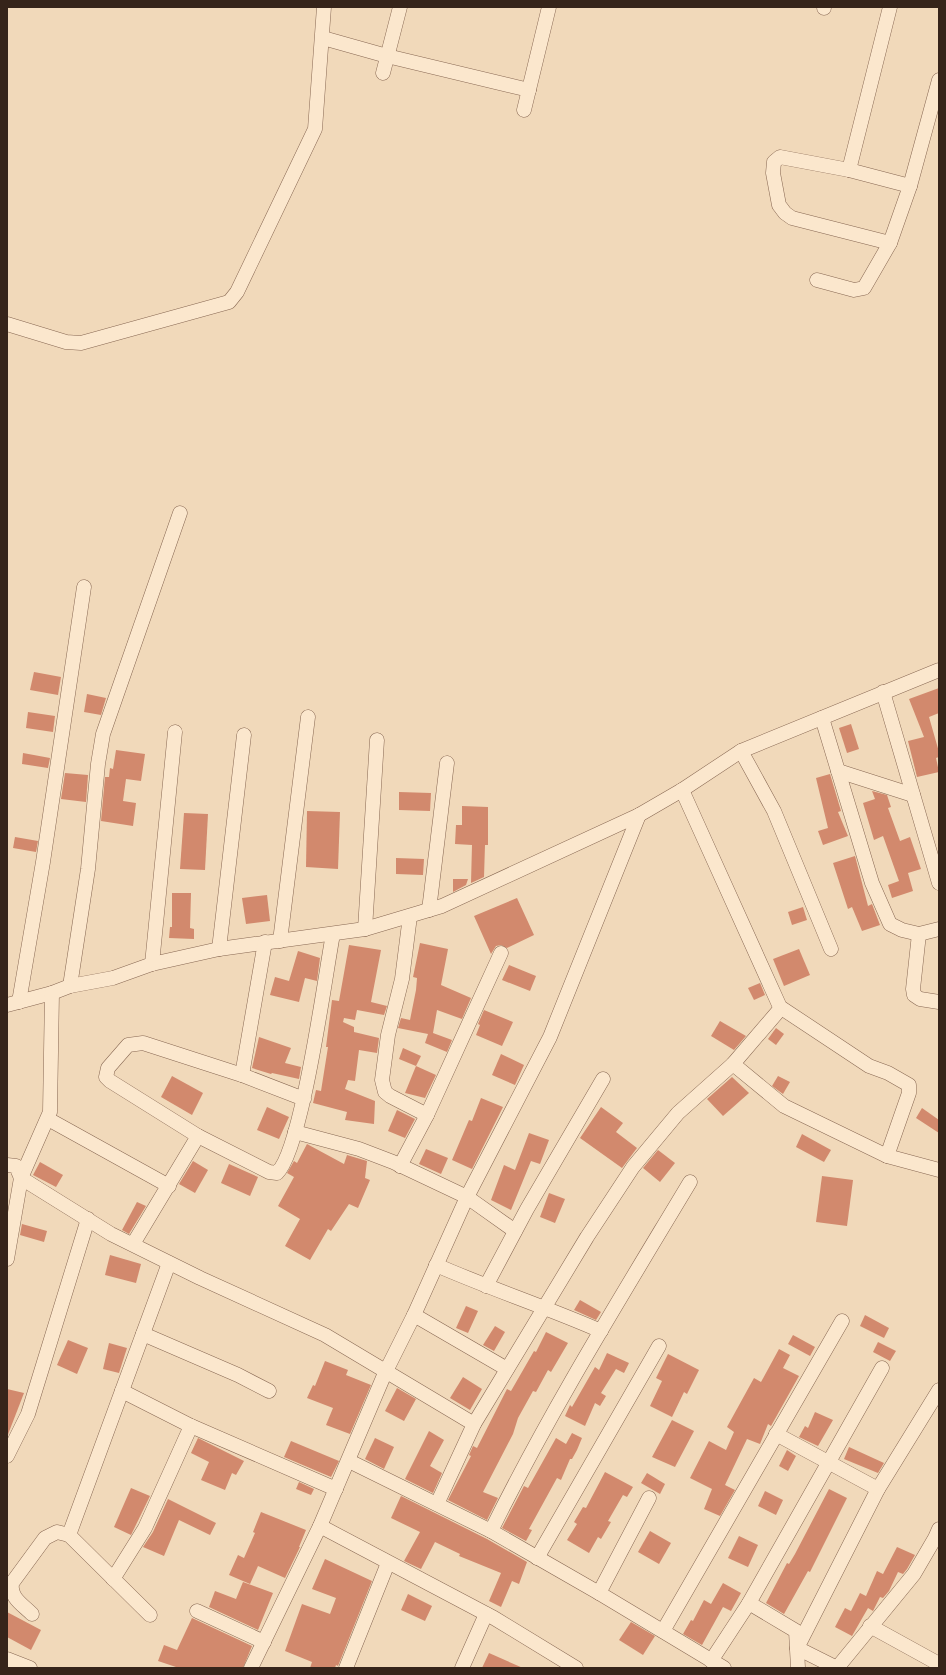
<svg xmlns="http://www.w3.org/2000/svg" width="946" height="1675" font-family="Bitter,serif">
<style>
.building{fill:#d2896d}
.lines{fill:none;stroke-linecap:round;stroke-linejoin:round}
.minor-casing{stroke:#886853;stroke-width:15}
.minor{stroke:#fbe7cd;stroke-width:14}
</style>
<rect width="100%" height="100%" fill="#f1d9ba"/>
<g class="building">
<polygon points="34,672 61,677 58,695 30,690"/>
<polygon points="939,688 939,713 929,717 939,752 939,757 936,758 939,772 917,777 908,741 924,737 909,699"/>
<polygon points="87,694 106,698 101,715 84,712"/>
<polygon points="28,712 55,716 53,732 26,728"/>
<polygon points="851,724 859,749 847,753 839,728"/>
<polygon points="116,750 145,754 141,781 126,779 123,801 136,803 133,826 101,821 105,777 109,777 110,768 113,769"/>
<polygon points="23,753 50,758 48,768 22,764"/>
<polygon points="65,773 88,775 86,802 61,799"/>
<polygon points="830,774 841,811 838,812 848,836 823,845 818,831 828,828 816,778"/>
<polygon points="872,791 887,795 891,807 888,808 900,841 910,837 921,869 908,873 913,891 892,898 888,885 899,881 883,836 874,840 863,803 875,799"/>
<polygon points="399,792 431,793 430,811 399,810"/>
<polygon points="462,806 488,807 488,845 485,845 484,877 471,883 472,845 455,844 456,825 462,825"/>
<polygon points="307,811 340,812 338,869 306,867"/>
<polygon points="184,813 208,814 205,870 180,869"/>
<polygon points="15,837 38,841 36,852 13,848"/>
<polygon points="855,856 868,906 872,904 880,925 862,931 852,907 848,909 833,863"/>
<polygon points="396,858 424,859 423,875 396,874"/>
<polygon points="453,879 468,879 466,885 453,892"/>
<polygon points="172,893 191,893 190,928 194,929 194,939 169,938 170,927 172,927"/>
<polygon points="267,895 270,921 246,924 242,898"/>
<polygon points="517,898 534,935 507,948 501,945 496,946 491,954 474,916"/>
<polygon points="803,907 807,920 792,925 788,912"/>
<polygon points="420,943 448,949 441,985 471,998 462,1019 437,1010 433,1033 452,1040 447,1052 425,1043 428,1034 398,1028 401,1018 410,1020 416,990 417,978 413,977"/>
<polygon points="349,945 381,950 371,1002 387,1006 384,1015 357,1010 355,1020 344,1018 343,1022 354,1027 354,1032 379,1038 377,1053 359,1050 355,1081 348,1080 345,1089 375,1101 374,1124 345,1120 347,1112 313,1103 316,1090 321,1091 328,1047 326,1047 332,1000 339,1001"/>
<polygon points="799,949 810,975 784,986 773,959"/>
<polygon points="298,951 320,958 317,981 305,978 299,1002 270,995 275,977 289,981"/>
<polygon points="509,965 536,976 530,991 502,980"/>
<polygon points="760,983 765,995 754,1000 748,988"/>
<polygon points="484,1010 513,1022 502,1046 476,1035 480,1025 478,1024"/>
<polygon points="720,1021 746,1036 734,1050 711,1036"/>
<polygon points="776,1028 784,1034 776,1045 768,1039"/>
<polygon points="259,1037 291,1048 285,1063 301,1067 299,1079 272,1073 271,1074 252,1068"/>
<polygon points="403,1048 421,1056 416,1066 399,1059"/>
<polygon points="501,1054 524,1065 515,1085 492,1075"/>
<polygon points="416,1066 436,1075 425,1098 405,1093"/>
<polygon points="172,1076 203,1093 192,1115 161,1097"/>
<polygon points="778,1076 790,1082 783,1094 772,1086"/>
<polygon points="732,1077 749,1093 723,1116 707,1099"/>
<polygon points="481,1098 503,1107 472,1169 452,1160 469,1120 472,1121"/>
<polygon points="267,1107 289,1117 279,1139 257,1130"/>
<polygon points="601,1107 623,1123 616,1132 637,1148 622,1168 580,1138"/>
<polygon points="922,1108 939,1120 939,1133 916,1118"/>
<polygon points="397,1110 415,1119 405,1138 388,1131"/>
<polygon points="529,1133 549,1140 540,1164 531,1161 511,1210 491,1200 504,1165 515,1170"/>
<polygon points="802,1134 831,1150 824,1162 796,1147"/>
<polygon points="307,1144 344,1164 347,1155 367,1161 365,1178 370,1180 358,1208 349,1204 331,1231 328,1229 310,1260 285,1246 300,1219 278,1206 294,1177 287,1173 294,1161 297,1163"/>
<polygon points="426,1149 448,1158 441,1174 419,1164"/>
<polygon points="658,1150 675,1163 660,1182 643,1168"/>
<polygon points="193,1161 208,1170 195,1193 179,1184"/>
<polygon points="40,1162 63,1175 56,1187 33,1175"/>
<polygon points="229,1164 258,1177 250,1196 221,1183"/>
<polygon points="822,1176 853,1180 847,1226 816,1222"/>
<polygon points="549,1193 565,1199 555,1223 540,1217"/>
<polygon points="137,1202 146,1206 129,1234 122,1230"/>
<polygon points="22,1224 47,1231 44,1242 20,1235"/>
<polygon points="110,1255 141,1264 136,1283 105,1275"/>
<polygon points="580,1300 601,1312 596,1320 574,1310"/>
<polygon points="466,1306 478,1311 468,1333 456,1328"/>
<polygon points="865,1315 889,1328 884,1338 860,1326"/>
<polygon points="495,1326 505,1332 494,1351 483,1345"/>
<polygon points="546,1332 568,1343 551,1372 548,1370 536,1392 533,1391 518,1418 513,1434 483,1492 498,1498 487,1520 448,1500 471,1456 469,1455 473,1446 477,1448 507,1389 511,1391 534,1351 536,1352"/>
<polygon points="793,1335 815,1347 810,1356 788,1344"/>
<polygon points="68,1340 88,1348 77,1374 57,1365"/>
<polygon points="878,1342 896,1351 890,1361 873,1352"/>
<polygon points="109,1343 127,1348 119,1373 103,1369"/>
<polygon points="779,1349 790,1355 783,1368 799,1376 771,1426 768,1424 760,1444 747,1439 725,1485 735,1490 720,1516 704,1509 712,1489 690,1478 709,1441 726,1450 734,1432 727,1427 754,1378 761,1382"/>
<polygon points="607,1353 629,1363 624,1373 616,1369 601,1393 606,1396 600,1406 595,1403 585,1426 565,1416 570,1405 572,1407 595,1367 599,1370"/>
<polygon points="668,1354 699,1370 687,1394 684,1392 672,1417 650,1406 662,1381 656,1378"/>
<polygon points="325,1361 348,1370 346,1375 371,1385 350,1434 326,1425 333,1408 307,1398 313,1385 315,1386"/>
<polygon points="463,1377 482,1389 470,1410 450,1398"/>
<polygon points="397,1388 416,1399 404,1421 385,1411"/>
<polygon points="7,1389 24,1393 7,1437"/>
<polygon points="815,1412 833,1420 818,1446 799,1437 805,1426 808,1428"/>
<polygon points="672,1420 694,1431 675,1467 652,1457"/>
<polygon points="429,1431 444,1440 430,1466 442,1473 433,1493 405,1479"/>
<polygon points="572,1433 582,1438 577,1450 572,1459 570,1459 561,1480 557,1478 529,1529 532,1530 526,1541 502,1528 524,1486 528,1488 556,1438 566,1444"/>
<polygon points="198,1438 244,1461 236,1475 232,1473 225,1490 201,1480 209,1462 191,1453"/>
<polygon points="375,1438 394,1447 384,1469 365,1459"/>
<polygon points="291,1441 339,1461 331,1477 284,1457"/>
<polygon points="849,1447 884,1463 878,1473 844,1459"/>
<polygon points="787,1450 796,1456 788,1471 779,1466"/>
<polygon points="605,1472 633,1487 627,1497 623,1495 608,1521 611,1522 601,1539 598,1537 589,1553 567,1540 577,1524 574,1522 583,1507 586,1508"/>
<polygon points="647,1473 665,1484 660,1494 641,1483"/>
<polygon points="299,1482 314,1489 311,1495 296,1489"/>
<polygon points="131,1488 150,1496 131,1535 114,1527"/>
<polygon points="829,1489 847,1498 810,1572 808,1571 784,1614 766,1603 787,1563 789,1564 795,1554"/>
<polygon points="765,1491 783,1500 776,1515 758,1506"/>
<polygon points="401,1496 487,1539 527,1562 519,1584 512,1581 501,1607 489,1601 501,1573 459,1556 460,1554 435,1542 421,1569 404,1561 420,1532 391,1518"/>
<polygon points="168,1499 216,1523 210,1535 179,1520 164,1556 143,1547 153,1532"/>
<polygon points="261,1512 306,1530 299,1547 300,1547 285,1578 258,1566 250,1584 229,1575 238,1555 244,1558 255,1533 253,1532"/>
<polygon points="650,1531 671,1543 659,1564 638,1552"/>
<polygon points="739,1536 758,1545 748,1567 728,1558"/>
<polygon points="897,1547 915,1555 907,1569 903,1574 898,1572 889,1591 883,1598 880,1597 873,1611 868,1608 852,1636 835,1627 845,1608 851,1611 860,1593 866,1596 877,1571 883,1574"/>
<polygon points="325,1559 372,1581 338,1666 336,1665 335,1668 310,1668 312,1662 285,1651 302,1604 330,1614 336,1598 312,1589"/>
<polygon points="243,1582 273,1593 258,1630 209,1607 215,1591 236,1599"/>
<polygon points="723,1583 741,1593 731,1611 723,1607 702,1645 683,1634 691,1620 693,1621 704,1600 711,1604"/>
<polygon points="408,1594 432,1606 425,1621 401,1610"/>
<polygon points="7,1612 41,1630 31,1650 7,1637"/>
<polygon points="192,1618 252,1646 243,1668 179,1668 158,1661 164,1645 177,1650"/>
<polygon points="631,1622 655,1636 643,1655 619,1640"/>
<polygon points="489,1653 523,1668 482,1668"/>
</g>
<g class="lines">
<g class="minor-casing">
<g id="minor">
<polyline points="824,8 824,7"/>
<polyline points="323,38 387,56 529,90"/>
<polyline points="383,73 400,7"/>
<polyline points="524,110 549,7"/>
<polyline points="849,170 890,7"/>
<polyline points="890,243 792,218 785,213 779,205 773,173 774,162 780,157 849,170 910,186"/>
<polyline points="817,280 854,290 864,288 890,243 910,186 939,80"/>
<polyline points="7,324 66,342 81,343 229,302 237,292 315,129 324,7"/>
<polyline points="883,692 939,883"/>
<polyline points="822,718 872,883 890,924 902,930 919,934 939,929"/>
<polyline points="741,751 774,811 831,949"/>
<polyline points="838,771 913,795"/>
<polyline points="682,790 780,1007 869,1066 888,1073 909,1085 909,1093 887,1156"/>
<polyline points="429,910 447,763"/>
<polyline points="410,916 402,979 388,1035 382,1080 385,1092 390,1096 427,1115"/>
<polyline points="365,929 377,740"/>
<polyline points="919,934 913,989 914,995 920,999 939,1002"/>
<polyline points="280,941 308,717"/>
<polyline points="219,949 244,735"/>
<polyline points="152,964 175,732"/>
<polyline points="70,986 88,869 98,764 103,734 180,513"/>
<polyline points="19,1002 43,862 84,587"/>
<polyline points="7,1005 52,993 70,986 113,978 152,964 219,949 365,929 442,906 639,815 682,790 741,751 939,670"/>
<polyline points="733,1064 784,1106 887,1156 939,1170"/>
<polyline points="242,1075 265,942"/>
<path d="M304,1099L242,1075L143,1043L128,1045L108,1068L106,1077L110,1081L198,1136L269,1172L277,1173C302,1150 325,976 333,934"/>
<polyline points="48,1119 169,1186"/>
<polyline points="295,1132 359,1149 393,1162 467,1197 515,1231"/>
<polyline points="7,1165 16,1166 21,1178 111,1234 200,1278 325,1335 474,1424"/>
<polyline points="400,1166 427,1115 501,953"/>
<polyline points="133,1244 198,1136"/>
<polyline points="7,1259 21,1178 50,1112 52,993"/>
<path d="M436,1265C491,1289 546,1307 601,1331"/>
<polyline points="486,1286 527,1209 603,1079"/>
<polyline points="414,1315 507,1369"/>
<polyline points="143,1334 238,1375 269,1391"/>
<polyline points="122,1391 191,1426 336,1489"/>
<polyline points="776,1434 878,1489 797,1648 837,1668"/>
<polyline points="7,1456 28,1414 88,1219"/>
<polyline points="349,1461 491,1531 599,1593 724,1668"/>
<polyline points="878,1489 939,1390"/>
<polyline points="437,1504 474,1424 587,1237 633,1167 678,1113 733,1064 781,1008"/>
<polyline points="320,1526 494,1618 576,1668"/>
<path d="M491,1531C550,1411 621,1297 690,1182"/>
<polyline points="537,1558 659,1346"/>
<polyline points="113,1579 145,1528 191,1426"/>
<polyline points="599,1593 649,1498"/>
<polyline points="749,1603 882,1368"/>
<polyline points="197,1611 264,1642"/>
<path d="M32,1614C22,1604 10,1598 12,1583L45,1538L57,1532L69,1535"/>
<polyline points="150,1615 69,1535 169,1263"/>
<polyline points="870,1626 939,1664"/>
<polyline points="663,1631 842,1321"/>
<polyline points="7,1659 30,1668"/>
<polyline points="711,1661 749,1603 796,1631 798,1668"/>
<polyline points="251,1668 320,1526 385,1373 414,1315 467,1197 550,1037 639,815"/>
<polyline points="346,1668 388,1563"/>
<polyline points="462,1668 486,1614"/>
<polyline points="837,1668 914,1574 935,1538 939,1529"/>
</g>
</g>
<use href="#minor" class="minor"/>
</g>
<rect width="946" height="1675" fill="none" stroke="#36241a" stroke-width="16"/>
</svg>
